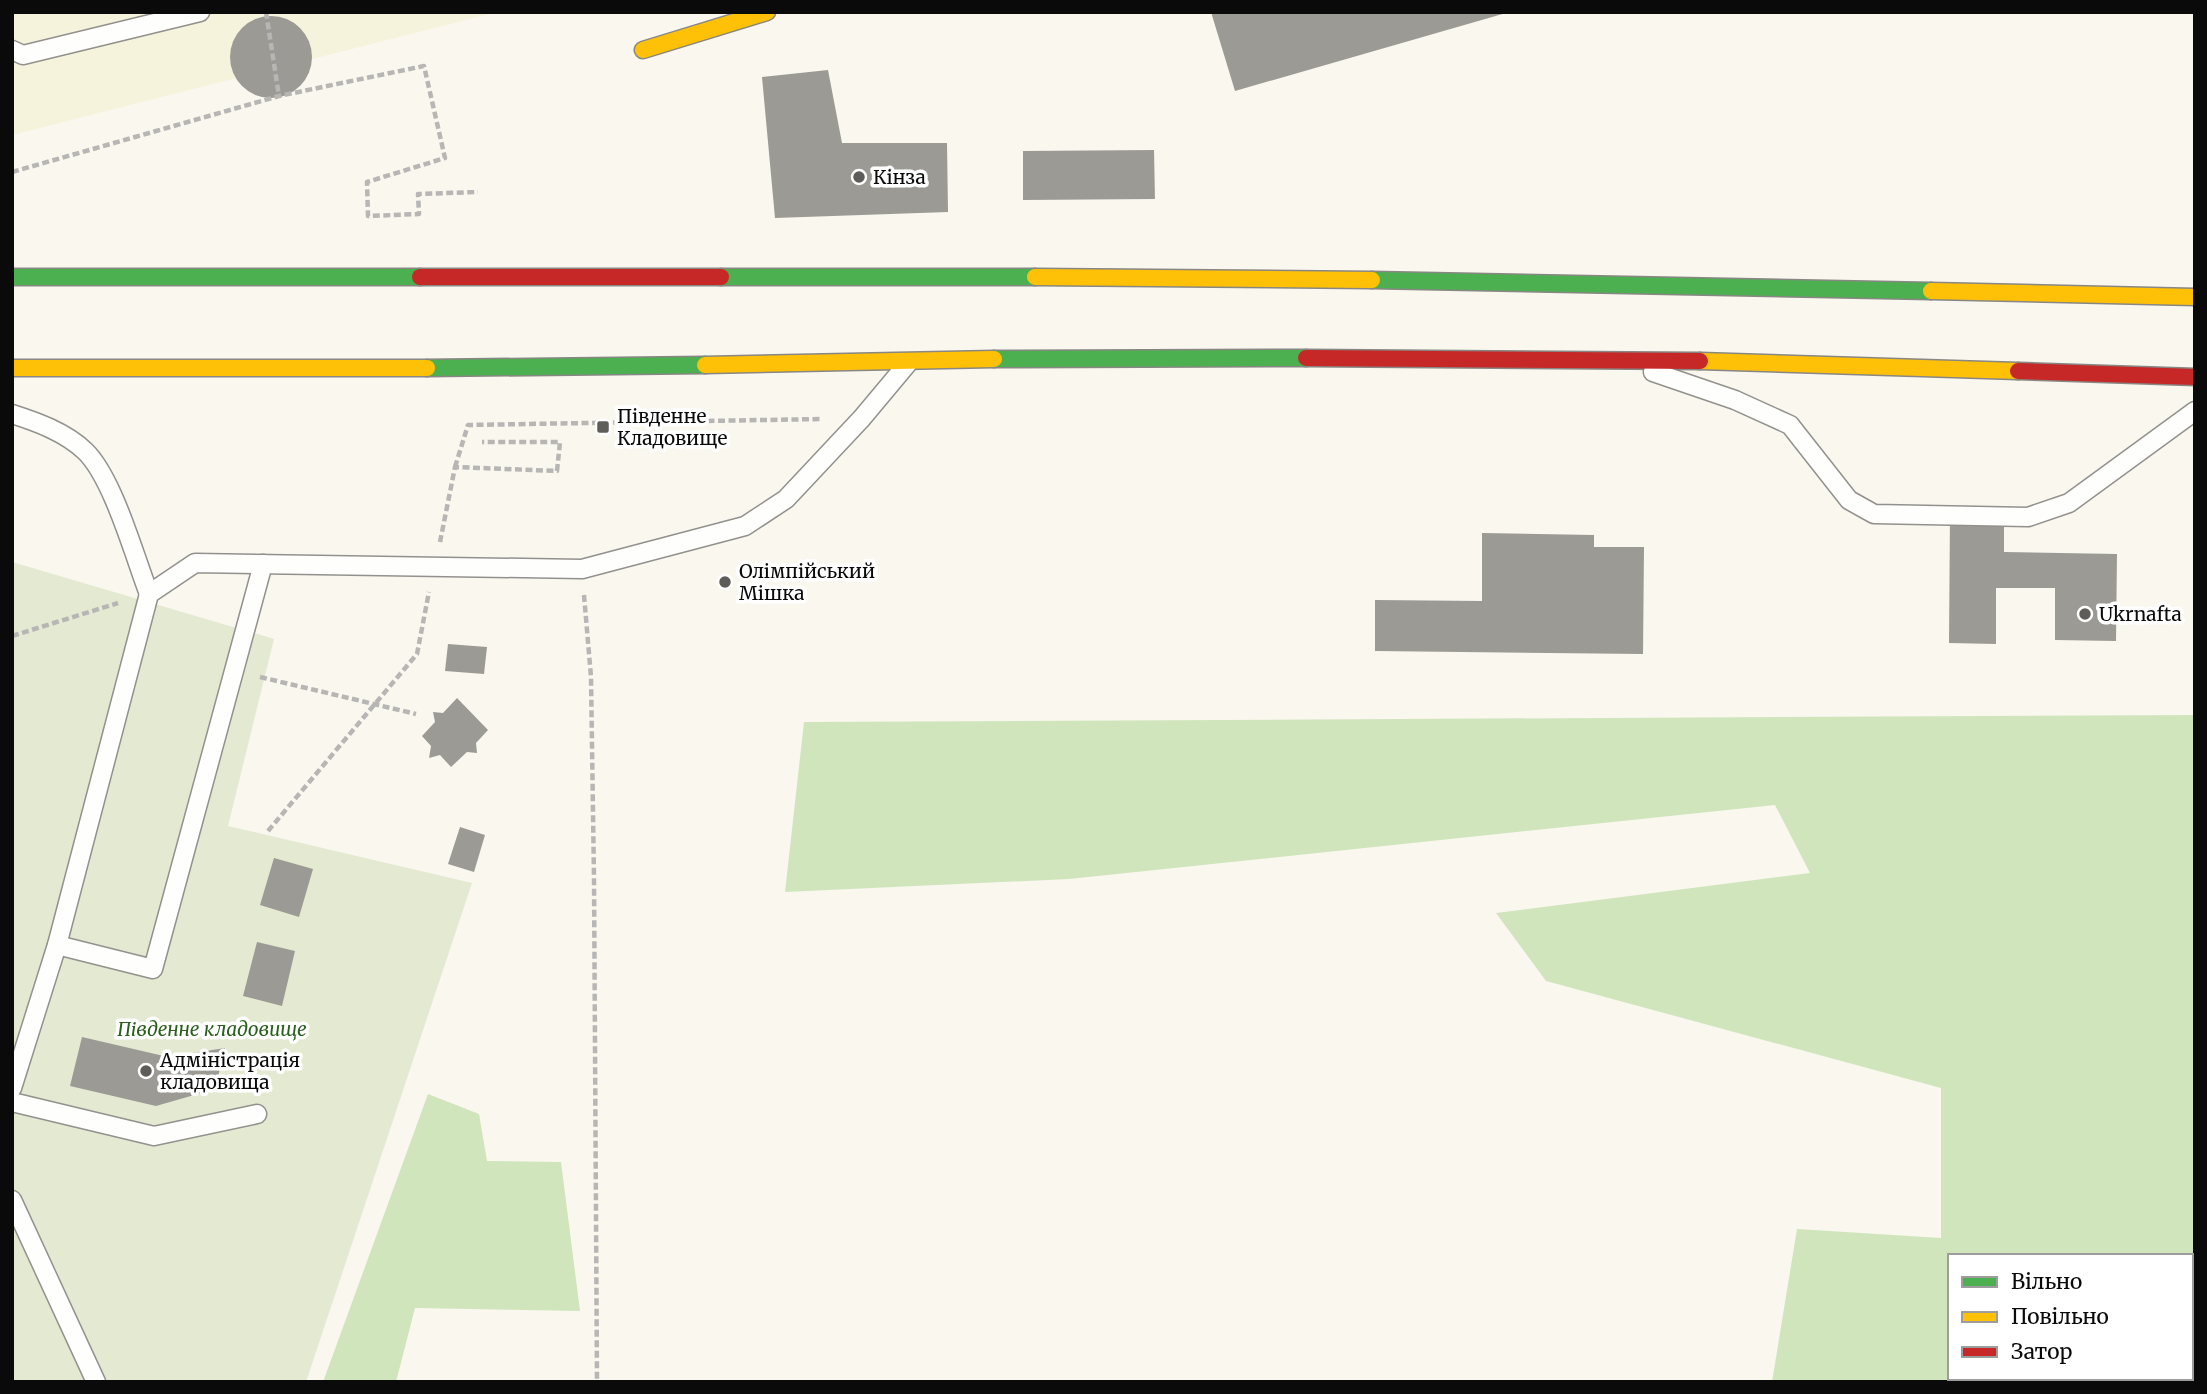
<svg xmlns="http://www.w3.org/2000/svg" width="2207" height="1394" font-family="Merriweather,serif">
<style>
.farmland{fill:#f5f3db}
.forest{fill:#d1e5bd;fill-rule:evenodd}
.cemetery{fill:#e4e9d2}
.building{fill:#9c9a94}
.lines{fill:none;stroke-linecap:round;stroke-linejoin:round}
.lane-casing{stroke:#92918d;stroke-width:21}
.fast-casing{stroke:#888783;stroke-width:19}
.slow-casing{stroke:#888783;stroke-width:19}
.jam-casing{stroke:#888783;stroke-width:19}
.path{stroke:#b7b6b5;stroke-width:4.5;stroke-dasharray:7 3.5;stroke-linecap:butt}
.lane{stroke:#fefefc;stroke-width:18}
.fast{stroke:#4caf50;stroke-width:16}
.slow{stroke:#ffc107;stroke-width:16}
.jam{stroke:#c62828;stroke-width:16}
.poi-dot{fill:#5e5d5a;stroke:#fff;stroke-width:2.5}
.labels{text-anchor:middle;stroke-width:7;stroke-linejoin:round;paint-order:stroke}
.poi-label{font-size:19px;fill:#0a0a0a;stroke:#fff;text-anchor:start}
.park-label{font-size:19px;font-style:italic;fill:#2b5f1e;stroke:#fff}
</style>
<rect width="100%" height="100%" fill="#f9f7ee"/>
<polygon class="farmland" points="12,12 497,12 12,135"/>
<g class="forest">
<path d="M2195,715V1382H1772L1797,1229L1941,1238V1088L1546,981L1496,913L1810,873L1775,805L1069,879L785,892L804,722ZM1950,1256H2191V1378H1950Z"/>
<polygon points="428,1094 479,1114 487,1161 561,1162 580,1311 415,1308 396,1382 323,1382"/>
</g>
<polygon class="cemetery" points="12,562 274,639 228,826 472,883 306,1382 12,1382"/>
<g class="building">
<polygon points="1211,12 1506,12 1506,13 1235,91"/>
<circle cx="271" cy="57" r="41"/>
<polygon points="828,70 842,143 947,143 948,212 775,218 762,77"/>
<polygon points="1154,150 1155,199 1023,200 1023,151"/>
<polygon points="1950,513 2004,513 2004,552 2117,554 2116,641 2055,640 2055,588 1996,588 1996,644 1949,643"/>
<polygon points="1482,533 1594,535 1594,547 1644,547 1643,654 1375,651 1375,600 1482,601"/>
<polygon points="448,644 487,647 484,674 445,671"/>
<polygon points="457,698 488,730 476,743 477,753 467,752 451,767 440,755 429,758 431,746 422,736 435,722 433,712 443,713"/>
<polygon points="460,827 485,835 474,872 448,864"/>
<polygon points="274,858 313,869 299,917 260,905"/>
<polygon points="257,942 295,951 282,1006 243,996"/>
<polygon points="82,1037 168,1057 225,1048 215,1089 156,1106 70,1086"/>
</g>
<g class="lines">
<g class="lane-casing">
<g id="lane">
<polyline points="12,50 23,55 200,12"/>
<polyline points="1653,372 1735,400 1790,425 1849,500 1874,514 2028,517 2069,503 2195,411"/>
<path d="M12,414C37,422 65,432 85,451C113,478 134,555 149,594"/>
<polyline points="57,945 153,969 263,564"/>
<polyline points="12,1088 57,945 149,594 195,563 582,569 745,526 786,499 862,418 908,363"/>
<polyline points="12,1102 154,1136 257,1114"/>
<polyline points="12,1200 96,1382"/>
</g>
</g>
<g class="fast-casing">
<g id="fast">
<polyline points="12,277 420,277"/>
<polyline points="721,277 1035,277"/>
<polyline points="1372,280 1931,291"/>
<polyline points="994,359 1306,358"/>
<polyline points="427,368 705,365"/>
</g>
</g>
<g class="slow-casing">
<g id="slow">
<polyline points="643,50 767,12"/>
<polyline points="1035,277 1372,280"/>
<polyline points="1931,291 2195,297"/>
<polyline points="1700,361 2018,371"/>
<polyline points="705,365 994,359"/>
<polyline points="12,368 427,368"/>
</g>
</g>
<g class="jam-casing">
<g id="jam">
<polyline points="420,277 721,277"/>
<polyline points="1306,358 1700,361"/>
<polyline points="2018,371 2195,377"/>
</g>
</g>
<g class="path">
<polyline points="266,12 279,96"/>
<polyline points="12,172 279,96 424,66 445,158 367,182 368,216 419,214 418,194 478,192"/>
<polyline points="455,467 468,425 823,419"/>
<polyline points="440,542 455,467 557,471 560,442 482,442"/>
<polyline points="584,595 591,677 594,878 597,1382"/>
<polyline points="12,636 118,603"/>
<polyline points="260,677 416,714"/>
<polyline points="268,831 417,654 429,592"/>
</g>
<use href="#lane" class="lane"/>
<use href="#fast" class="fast"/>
<use href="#slow" class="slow"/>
<use href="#jam" class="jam"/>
</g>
<g class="poi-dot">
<circle cx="859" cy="177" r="7"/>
<rect x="596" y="420" width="14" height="14" rx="3.5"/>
<circle cx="725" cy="582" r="7"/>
<circle cx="2085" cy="614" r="7"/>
<circle cx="146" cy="1071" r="7"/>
</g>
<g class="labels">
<g class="poi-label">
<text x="873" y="184">Кінза</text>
<text x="617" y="423">Південне<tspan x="617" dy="22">Кладовище</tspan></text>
<text x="739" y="578">Олімпійський<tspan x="739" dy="22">Мішка</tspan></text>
<text x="2099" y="621">Ukrnafta</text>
<text x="160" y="1067">Адміністрація<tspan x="160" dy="22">кладовища</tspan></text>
</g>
<g class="park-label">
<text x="212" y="1036">Південне кладовище</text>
</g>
</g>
<rect width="2207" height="1394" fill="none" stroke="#0a0a0a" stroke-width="28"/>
<rect x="1948" y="1254" width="245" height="126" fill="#ffffff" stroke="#9d9d9d" stroke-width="2"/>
<rect x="1962" y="1277" width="35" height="10" fill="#4caf50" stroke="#9d9d9d" stroke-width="2"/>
<text x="2011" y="1289" font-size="21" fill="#0a0a0a">Вільно</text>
<rect x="1962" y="1312" width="35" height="10" fill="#ffc107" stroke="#9d9d9d" stroke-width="2"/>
<text x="2011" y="1324" font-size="21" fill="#0a0a0a">Повільно</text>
<rect x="1962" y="1347" width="35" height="10" fill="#c62828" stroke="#9d9d9d" stroke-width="2"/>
<text x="2011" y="1359" font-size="21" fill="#0a0a0a">Затор</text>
</svg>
